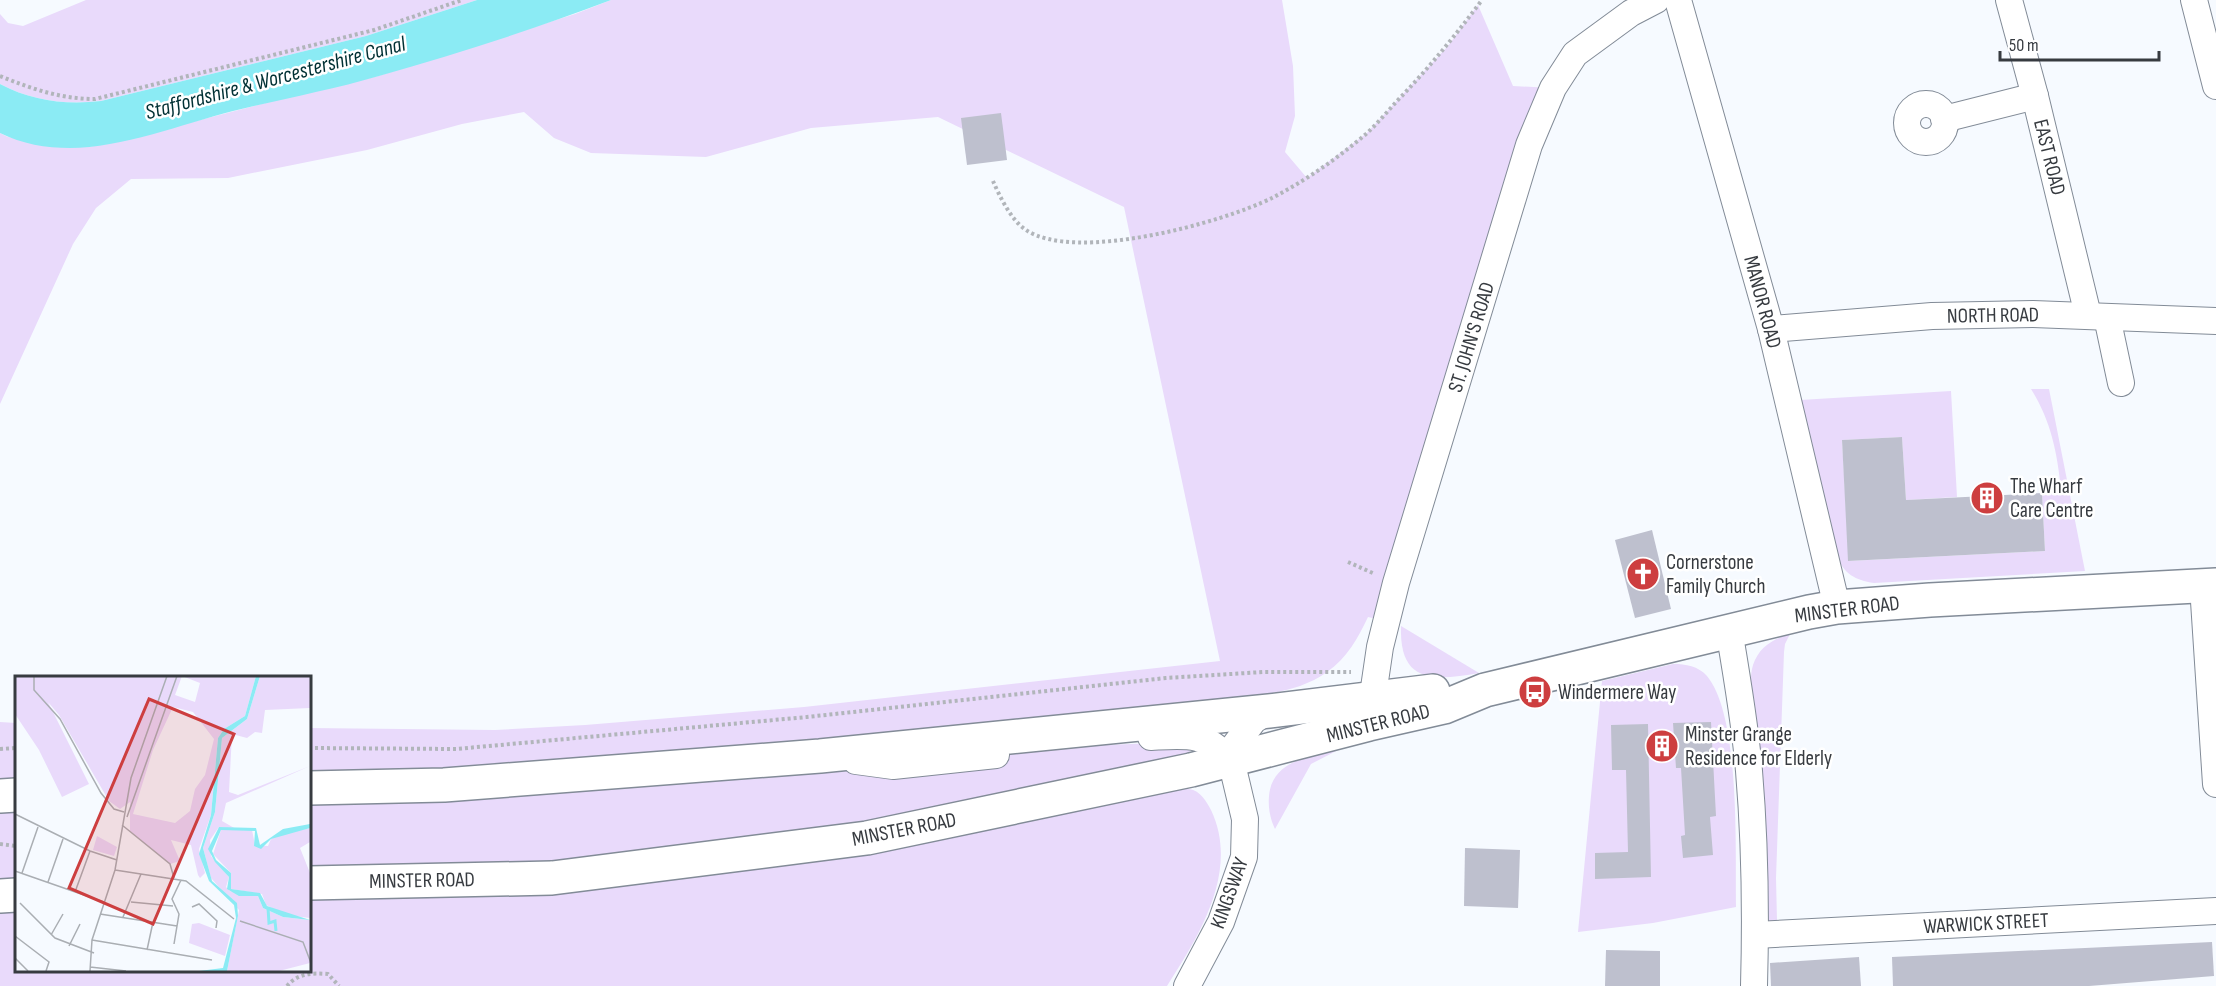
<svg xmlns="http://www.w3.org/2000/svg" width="2216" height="986" font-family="'Sofia Sans Condensed',sans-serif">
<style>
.green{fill:#e9dafb}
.water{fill:#8bebf4}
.building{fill:#bec0ce}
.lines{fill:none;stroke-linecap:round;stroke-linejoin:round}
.minor-casing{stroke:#828b97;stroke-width:28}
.primary-casing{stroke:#828b97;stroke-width:36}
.path{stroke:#b1b5ba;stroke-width:4;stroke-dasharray:3 3;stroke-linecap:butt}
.minor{stroke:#fff;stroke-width:26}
.primary{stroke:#fff;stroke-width:33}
.labels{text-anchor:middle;stroke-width:5;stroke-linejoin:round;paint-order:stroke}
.street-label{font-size:21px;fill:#373b40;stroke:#fff}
.poi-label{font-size:21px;fill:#373b40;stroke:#fff;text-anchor:start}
.water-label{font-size:22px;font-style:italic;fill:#003034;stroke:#fff}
.inset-river{fill:none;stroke:#8bebf4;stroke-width:3}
.inset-road{fill:none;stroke:#aaaeb3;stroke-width:1.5}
.view{fill:#cd3e3f;fill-opacity:0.15;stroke:#cd3e3f;stroke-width:3}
.inset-edge{fill:none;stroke:#373b40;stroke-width:3}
</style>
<rect width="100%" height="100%" fill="#f6faff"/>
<g class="green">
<path d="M86,0H477L366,36L101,101C66,105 32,101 0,84V14L8,23L23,26Z"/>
<path d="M611,0H1282L1293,66L1295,116L1285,152L1307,178L1367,133L1448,46L1478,5L1513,86L1553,88L1386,621L1368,617C1358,638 1347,658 1327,672C1294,696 1247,696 1208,701C1171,705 1135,709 1098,713L1099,743L1102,745L1161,743L1188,748L1190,752L1188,756L1116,786L1126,801C1145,796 1169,787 1189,789C1201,791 1206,801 1211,810C1240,871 1199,936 1167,986H0V722L16,723V970H309V728L495,730L585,725L804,707L1220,661L1124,207L938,117L811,128L706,157L591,153L554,138L524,112L462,124L367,150L228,178L131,179L96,208L73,244L0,404V133L8,137L87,147L107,144L273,101L378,76L575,14Z"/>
<path d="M2031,389H2049L2085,571L1874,583C1855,580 1844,574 1837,556L1800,400L1951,391L1957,497L1906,500L1902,437L1842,440L1849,561L2045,551L2042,493L2061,489C2057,452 2051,421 2031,389Z"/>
<path d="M1401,626L1479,673C1434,681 1399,684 1401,626Z"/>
<path d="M1790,634L1785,644L1784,652L1776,878L1777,921H1766C1763,865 1764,808 1759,751C1757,727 1746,688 1753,665C1759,647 1773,639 1790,634Z"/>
<path d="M1673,664C1686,664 1698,666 1707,676C1741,717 1735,853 1736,907L1653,923L1578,932L1602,681Z"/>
<path d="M1342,748L1311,764L1275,829C1270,818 1268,808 1269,796C1272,759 1313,756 1342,748Z"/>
</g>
<path class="water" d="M477,0H611C535,29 457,54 379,76C331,90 282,99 233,111C183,124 121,148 70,148C46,148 22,144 0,133V84C32,101 66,105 101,101L366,36Z"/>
<g class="building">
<polygon points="1001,113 1007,160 967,165 961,118"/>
<polygon points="1902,437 1906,500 2042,493 2045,551 1848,561 1842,440"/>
<polygon points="1652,530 1671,609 1635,618 1615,540"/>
<polygon points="1711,722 1716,816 1710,817 1713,855 1683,858 1681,836 1685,835 1681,768 1676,768 1673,723"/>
<polygon points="1648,724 1651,877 1595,879 1595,853 1628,852 1626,770 1612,770 1611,725"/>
<polygon points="1465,848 1520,850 1518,908 1464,906"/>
<polygon points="2212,942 2214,976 2089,986 1893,986 1892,957"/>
<polygon points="1606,950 1660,951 1660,986 1605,986"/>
<polygon points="1859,957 1861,986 1771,986 1770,963"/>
</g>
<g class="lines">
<g class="minor-casing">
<g id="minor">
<polyline points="1678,0 1771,329 1837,607"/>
<polyline points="2009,0 2035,96 2088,315"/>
<polyline points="2194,0 2216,86"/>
<circle cx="1926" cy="123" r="19"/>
<polyline points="1944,119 2035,96"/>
<polyline points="2107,317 2121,383"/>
<polyline points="1771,329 1932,316 2033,314 2216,321"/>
<polyline points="2203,586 2216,784"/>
<path d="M1729,630C1737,677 1745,723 1749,771C1755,842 1756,914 1754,986"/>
<polyline points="1370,715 1380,647 1396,583 1529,145 1553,88 1575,54 1631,13 1656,0"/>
<path d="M1151,737C1188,735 1204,732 1231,760"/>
<polyline points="856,761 893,766 996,755"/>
<polyline points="1755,935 2216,911"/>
<polyline points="1187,986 1221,922 1244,857 1245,819 1231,760 1235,745 1254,720 1269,711"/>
</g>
</g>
<g class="primary-casing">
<g id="primary">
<polyline points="309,788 444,785 820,756 1269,711 1433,691"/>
<polyline points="0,796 16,795"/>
<polyline points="309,883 552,878 867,838 1191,770 1369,724 1444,707 1485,690 1809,612 1837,607 1930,600 2216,585"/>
<polyline points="0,896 16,895"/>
</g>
</g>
<g class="path">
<path d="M0,76C32,89 61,99 95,99L374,30L462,0"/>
<path d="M993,181C1000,197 1011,220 1026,230C1076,263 1221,223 1272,198C1305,181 1338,158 1366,134C1377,124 1387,112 1397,101C1428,69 1455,36 1482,0"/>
<polyline points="1348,562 1375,574"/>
<polyline points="309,748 456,749 807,717 1166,678 1263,672 1351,672"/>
<polyline points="0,749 16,748"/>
<polyline points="0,844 16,846"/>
<path d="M287,986C298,973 312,973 328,974L339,986"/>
</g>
<use href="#minor" class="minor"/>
<use href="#primary" class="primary"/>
</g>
<defs>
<g id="building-disc" transform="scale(1.725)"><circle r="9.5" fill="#cd3e3f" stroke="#fff"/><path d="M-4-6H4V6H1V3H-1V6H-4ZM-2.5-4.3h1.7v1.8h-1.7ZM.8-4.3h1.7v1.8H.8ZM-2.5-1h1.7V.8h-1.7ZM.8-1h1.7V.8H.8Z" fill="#fff"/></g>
<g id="church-disc" transform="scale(1.725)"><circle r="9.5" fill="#cd3e3f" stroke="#fff"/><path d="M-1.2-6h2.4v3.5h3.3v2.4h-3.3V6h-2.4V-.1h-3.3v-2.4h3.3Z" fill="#fff"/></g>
<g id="bus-disc" transform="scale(1.725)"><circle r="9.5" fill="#cd3e3f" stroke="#fff"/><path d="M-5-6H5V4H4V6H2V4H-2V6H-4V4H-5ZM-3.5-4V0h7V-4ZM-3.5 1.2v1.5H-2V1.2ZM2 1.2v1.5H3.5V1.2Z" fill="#fff"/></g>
</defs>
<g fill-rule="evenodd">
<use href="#building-disc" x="1987" y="498"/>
<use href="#church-disc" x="1643" y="574"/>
<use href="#bus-disc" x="1535" y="692"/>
<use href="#building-disc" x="1662" y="746"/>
</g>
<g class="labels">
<g class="street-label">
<text transform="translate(2050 157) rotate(76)" y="7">EAST ROAD</text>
<text transform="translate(1763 302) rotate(75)" y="7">MANOR ROAD</text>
<text transform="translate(1993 315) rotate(-1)" y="7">NORTH ROAD</text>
<text transform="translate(1471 337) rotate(-73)" y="7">ST. JOHN'S ROAD</text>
<text transform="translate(1847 609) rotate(-7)" y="7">MINSTER ROAD</text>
<text transform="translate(1378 723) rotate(-14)" y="7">MINSTER ROAD</text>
<text transform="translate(904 829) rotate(-11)" y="7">MINSTER ROAD</text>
<text transform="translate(422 880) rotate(-1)" y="7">MINSTER ROAD</text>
<text transform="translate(1229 893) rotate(-70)" y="7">KINGSWAY</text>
<text transform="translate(1986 923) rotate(-3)" y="7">WARWICK STREET</text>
</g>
<g class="poi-label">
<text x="2010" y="493">The Wharf<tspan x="2010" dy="24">Care Centre</tspan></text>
<text x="1666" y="569">Cornerstone<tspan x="1666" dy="24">Family Church</tspan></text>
<text x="1558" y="699">Windermere Way</text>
<text x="1685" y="741">Minster Grange<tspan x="1685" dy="24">Residence for Elderly</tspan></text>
</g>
<g class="water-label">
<text transform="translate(275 77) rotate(-15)" y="8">Staffordshire &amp; Worcestershire Canal</text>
</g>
</g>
<g transform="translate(15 676)">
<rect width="296" height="296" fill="#f6faff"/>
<path d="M0,0H167L160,19L180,26L185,7L167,0H241L230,40L209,53L203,62L196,139L184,173L190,197L185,202L183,199L176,169L156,164L165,185L155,188L115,155V126L105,133L94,125L44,39L33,26L74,108L47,121L24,74L0,38ZM158,31L178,36L199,63L190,99L180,113L175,135L160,147L118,138L138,74ZM245,0H295V32L250,34L247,57L240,56L232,62L217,58L214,116L223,119L295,90L211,127L207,145L221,153L204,151L195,164L196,180L214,201L211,211L215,215L243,220L248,232L268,241L295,244V287L264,295H212L224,234L196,202L188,172L200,136L207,62L232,43ZM295,152V166L285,172L295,197V242L271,239L251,229L247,218L216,213V197L198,178L206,154H237L240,169L253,170L256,163L268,157ZM82,160L102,171L99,180L78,174ZM184,247L215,259L210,280L174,267L177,248Z" fill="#e9dafb" fill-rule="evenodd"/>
<path d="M241,0H245L232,43L207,62L200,136L188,172L197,205L222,227L223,240L212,295H184L208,292L221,242L219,229L194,205L184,178L196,139L203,62L209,53L230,40ZM295,148V152L256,163L246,173L239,170L240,155L206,154L197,175L201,184L216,197V213L245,217L252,230L295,244L268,241L248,232L243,220H224L212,213L214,201L200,186L193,173L204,151L241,152L245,169L268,153Z" fill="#8bebf4"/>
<path class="inset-river" d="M253,232L254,247L260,245L261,255"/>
<path class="inset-road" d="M19,0V14L45,43L86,117L99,133L109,136M0,138L75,175L102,184M112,141L162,0M107,149L155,188L159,202M100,194L171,205L219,243M0,195L89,226M7,197L23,151M33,206L48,163M60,216L75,175M116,226L158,230M5,227L40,262L79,277M177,231L184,228L202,245L201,252M85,238L162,250M108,241L126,198M225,245L288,266L296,287M36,259L48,238M0,260L34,286L31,295M77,264L197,284M159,268L164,238L157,223L166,204M54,270L65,248M132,274L138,246M0,282L13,295M75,291L111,295M75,295L77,264L100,194L116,102L152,0"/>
<path class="view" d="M134,23L219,58L138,248L54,212Z"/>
<rect width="296" height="296" class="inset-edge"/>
</g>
<path d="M2000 51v9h159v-9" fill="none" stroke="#373b40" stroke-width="3"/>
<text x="2009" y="51" font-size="18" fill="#373b40" stroke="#ffffff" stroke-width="4.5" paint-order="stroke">50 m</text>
</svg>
